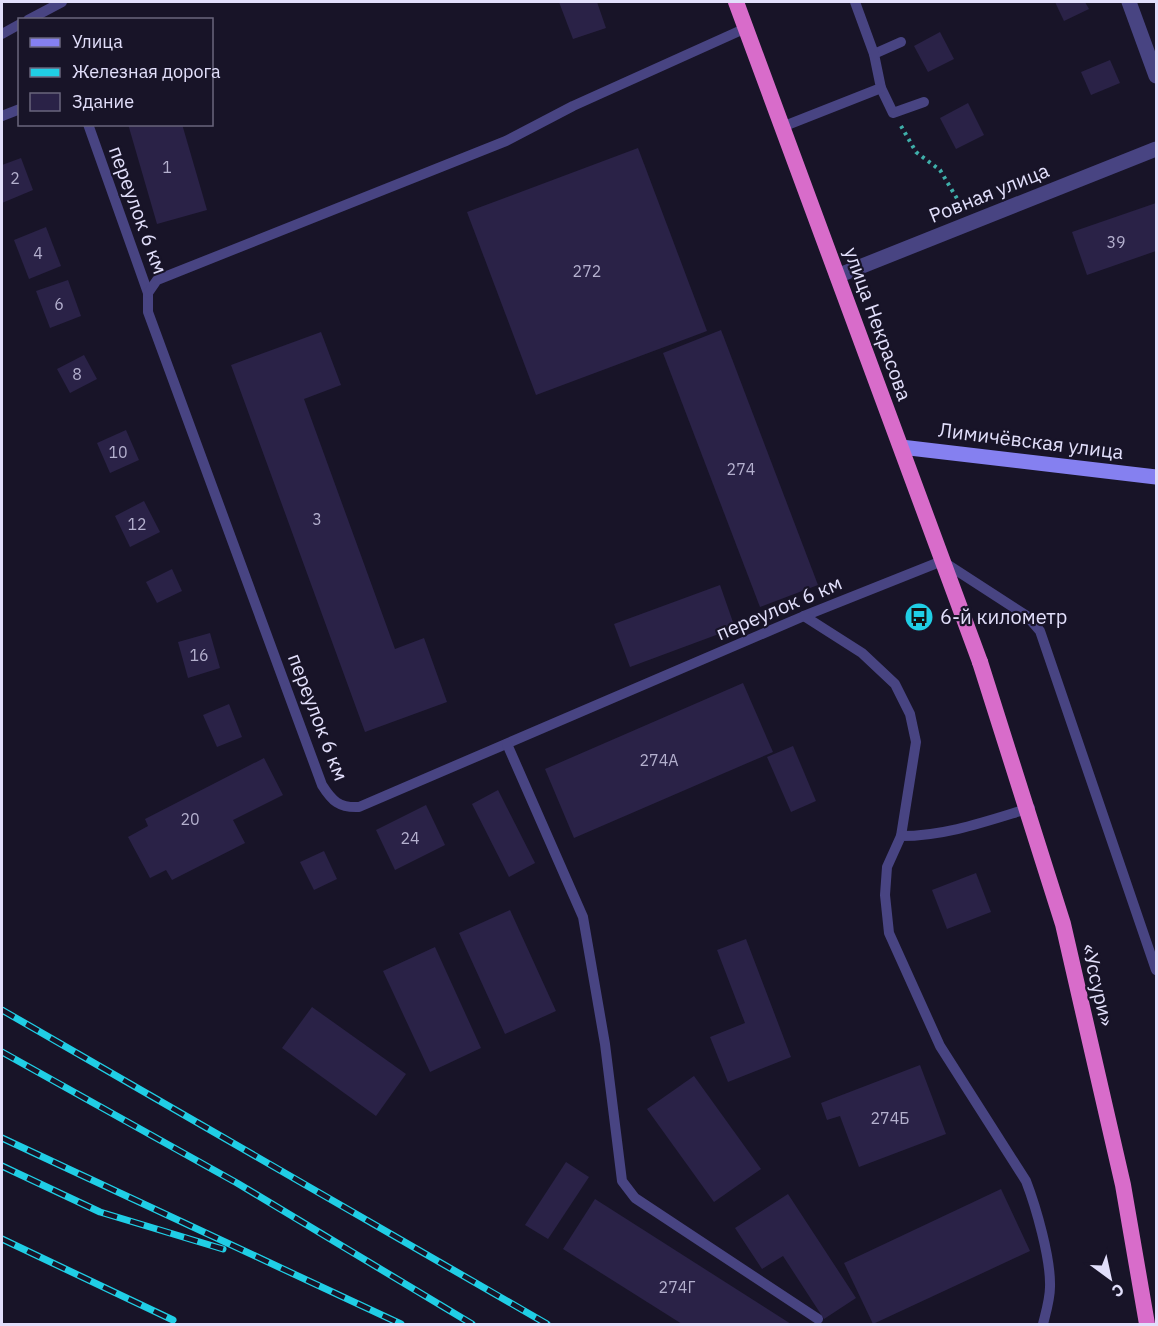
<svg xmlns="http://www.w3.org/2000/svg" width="1158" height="1326" font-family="'IBM Plex Sans',sans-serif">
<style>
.building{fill:#2a2247}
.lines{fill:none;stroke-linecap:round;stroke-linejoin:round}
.path{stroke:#3fafaa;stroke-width:4;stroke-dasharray:3 4.5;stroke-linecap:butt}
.service{stroke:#484482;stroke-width:10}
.minor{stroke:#484482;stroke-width:15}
.secondary{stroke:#8580f0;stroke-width:15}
.trunk{stroke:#d86cca;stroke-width:16}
.rail-casing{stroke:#20cee5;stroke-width:7}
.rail{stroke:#181428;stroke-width:4.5;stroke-dasharray:14;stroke-linecap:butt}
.trunk-bridge{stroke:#d86cca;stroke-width:16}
.labels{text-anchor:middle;stroke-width:4.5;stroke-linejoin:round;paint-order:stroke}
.number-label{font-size:16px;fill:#b4b0ce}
.street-label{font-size:20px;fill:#e2dffb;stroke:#181428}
.poi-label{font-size:20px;fill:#e2dffb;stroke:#181428;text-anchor:start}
</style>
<rect width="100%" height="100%" fill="#181428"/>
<g class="building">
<polygon points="559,2 597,2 606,28 573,39"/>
<polygon points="1055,2 1085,2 1089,9 1064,21"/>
<polygon points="940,32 954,59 928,72 914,46"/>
<polygon points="1110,60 1120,83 1091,95 1081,72"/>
<polygon points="968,103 984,135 956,149 940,118"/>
<polygon points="128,124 182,124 207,210 157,224"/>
<polygon points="638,148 707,331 536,395 467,212"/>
<polygon points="21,158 33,190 2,203 2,165"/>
<polygon points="1156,203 1156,251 1087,275 1072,232"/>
<polygon points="46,227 61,266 29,279 14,240"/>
<polygon points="68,280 81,316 50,328 36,291"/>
<polygon points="721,330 818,585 760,607 663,353"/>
<polygon points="321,332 341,385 304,399 395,649 424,638 447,702 365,732 231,365"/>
<polygon points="84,355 97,379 70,393 57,369"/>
<polygon points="126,430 139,460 110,473 97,443"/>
<polygon points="144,501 160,532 130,547 115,516"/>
<polygon points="172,569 182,591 157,603 146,582"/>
<polygon points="720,585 735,628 630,667 614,624"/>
<polygon points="210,633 220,668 188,678 178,642"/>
<polygon points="743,683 773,752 574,838 545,769"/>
<polygon points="229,704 242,737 217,747 203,715"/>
<polygon points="793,746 816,801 791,812 767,757"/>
<polygon points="264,758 283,795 233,820 245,843 172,880 166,870 150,878 128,837 148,826 145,819"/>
<polygon points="498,790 535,863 509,877 472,804"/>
<polygon points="426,805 445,845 395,870 376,830"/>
<polygon points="324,851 337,879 314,890 300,862"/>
<polygon points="976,873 991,912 947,929 932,890"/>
<polygon points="510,910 556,1011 505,1034 459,933"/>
<polygon points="746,939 791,1057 728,1082 710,1037 745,1023 717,950"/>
<polygon points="435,947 481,1048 430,1072 383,971"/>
<polygon points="312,1007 406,1074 376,1116 282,1048"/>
<polygon points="920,1065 946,1134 859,1167 840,1116 827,1120 821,1103"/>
<polygon points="694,1076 761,1169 714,1202 647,1109"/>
<polygon points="566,1162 589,1177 548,1239 525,1225"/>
<polygon points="1001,1189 1030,1251 873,1324 844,1263"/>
<polygon points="788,1194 856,1298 824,1319 783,1256 762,1269 735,1228"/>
<polygon points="595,1199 791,1324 682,1324 563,1249"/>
</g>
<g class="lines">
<polyline class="path" points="901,126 916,152 940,170 962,207"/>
<g class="service">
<polyline points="28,20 62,2"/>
<polyline points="2,34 20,24"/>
<polyline points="874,54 901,42"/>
<polyline points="881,88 893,113 924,102"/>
<polyline points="2,116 20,109"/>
<path d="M88,124L148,293V312L322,785C332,801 339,808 359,807L804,616L942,561L1027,616L1040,631L1156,970"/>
<polyline points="782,127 881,88 874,54 855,2"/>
<polyline points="148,293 157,280 506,141 573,106 746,28"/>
<polyline points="804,616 862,653 895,684 910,714 916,742 901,836"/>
<polyline points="507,744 583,917 605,1044 622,1181 635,1198 818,1319"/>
<path d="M1030,808C987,821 946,836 901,836L887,867L885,895L889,933L940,1046L1026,1181C1036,1207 1051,1259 1050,1287C1050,1299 1046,1312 1043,1324"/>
</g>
<g class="minor">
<polyline points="1129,2 1156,76"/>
<polyline points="837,276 1156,149"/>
</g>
<polyline class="secondary" points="901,447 1156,477"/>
<polyline class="trunk" points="736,2 980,662"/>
<g class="rail-casing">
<g id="rail">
<polyline points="2,1010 547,1324"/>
<polyline points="2,1052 237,1183 472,1324"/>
<polyline points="2,1138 401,1324"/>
<polyline points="2,1166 100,1212 223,1249"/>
<polyline points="2,1239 173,1320"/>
</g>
</g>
<use href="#rail" class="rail"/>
<polyline class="trunk-bridge" points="980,662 1063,924 1123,1185 1147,1324"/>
</g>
<defs>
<g id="bus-disc" transform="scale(1.5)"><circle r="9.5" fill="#20cee5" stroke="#181428"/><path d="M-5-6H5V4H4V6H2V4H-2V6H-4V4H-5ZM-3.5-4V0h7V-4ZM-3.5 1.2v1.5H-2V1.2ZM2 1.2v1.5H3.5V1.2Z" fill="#111"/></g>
</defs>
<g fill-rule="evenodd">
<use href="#bus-disc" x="919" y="617"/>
</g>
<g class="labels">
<g class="number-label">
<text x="167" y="173">1</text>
<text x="15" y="184">2</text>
<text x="1116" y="248">39</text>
<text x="38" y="259">4</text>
<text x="587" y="277">272</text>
<text x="59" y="310">6</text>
<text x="77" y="380">8</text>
<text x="118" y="458">10</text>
<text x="741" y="475">274</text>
<text x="317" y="525">3</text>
<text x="137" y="530">12</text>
<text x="199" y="661">16</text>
<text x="659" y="766">274А</text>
<text x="190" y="825">20</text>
<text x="410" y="844">24</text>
<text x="890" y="1124">274Б</text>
<text x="677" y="1293">274Г</text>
</g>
<g class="street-label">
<text transform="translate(989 193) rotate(-22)" y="7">Ровная улица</text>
<text transform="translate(138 210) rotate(70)" y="7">переулок 6 км</text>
<text transform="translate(878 324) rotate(70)" y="7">улица Некрасова</text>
<text transform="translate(1031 441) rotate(7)" y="7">Лимичёвская улица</text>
<text transform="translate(779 608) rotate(-23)" y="7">переулок 6 км</text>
<text transform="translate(318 717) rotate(69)" y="7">переулок 6 км</text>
<text transform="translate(1098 985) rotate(77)" y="7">«Уссури»</text>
</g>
<g class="poi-label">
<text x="940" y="624">6-й километр</text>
</g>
</g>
<rect width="1158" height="1326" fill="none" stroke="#e2dffb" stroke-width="6"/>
<rect x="18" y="18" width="195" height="108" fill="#181428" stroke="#69657c" stroke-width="1.5"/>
<rect x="30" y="38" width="30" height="9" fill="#8580f0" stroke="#69657c" stroke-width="1.5"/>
<text x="72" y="48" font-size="18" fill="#e2dffb">Улица</text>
<rect x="30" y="68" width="30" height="9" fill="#20cee5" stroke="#69657c" stroke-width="1.5"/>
<text x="72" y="78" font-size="18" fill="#e2dffb">Железная дорога</text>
<rect x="30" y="93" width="30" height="18" fill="#2a2247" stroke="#69657c" stroke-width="1.5"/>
<text x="72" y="108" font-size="18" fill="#e2dffb">Здание</text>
<g transform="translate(1110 1278) rotate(147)" stroke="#181428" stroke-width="4.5" paint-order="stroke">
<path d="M0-4.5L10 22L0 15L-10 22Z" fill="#e2dffb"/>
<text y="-9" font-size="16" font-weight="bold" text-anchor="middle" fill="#e2dffb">С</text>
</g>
</svg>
